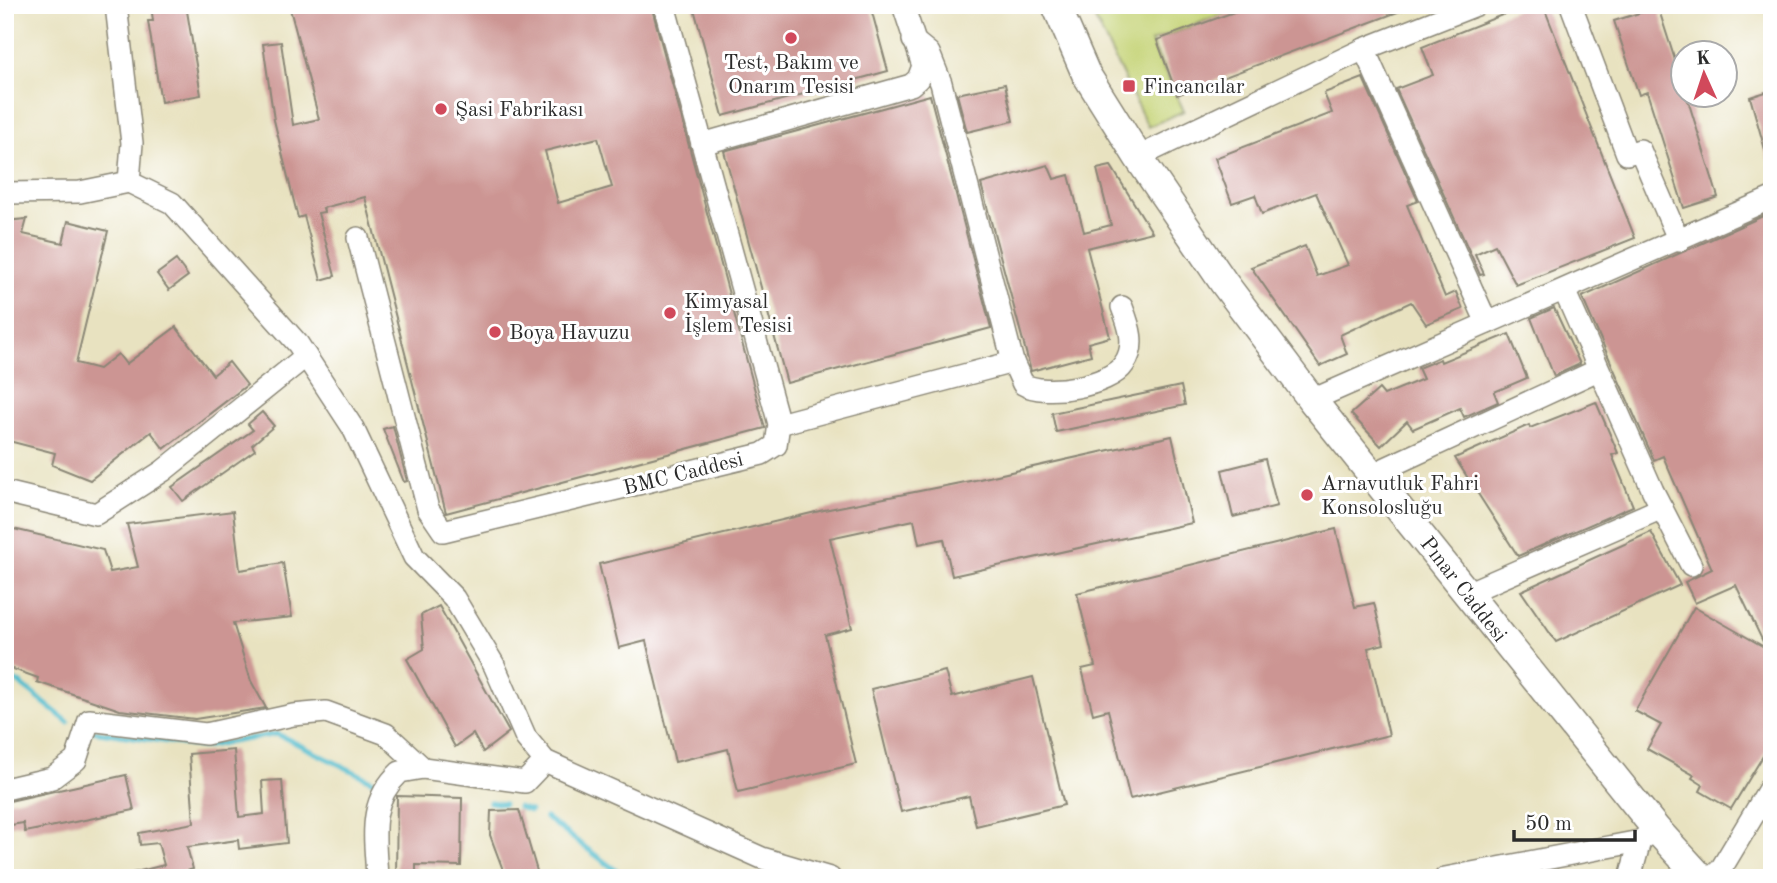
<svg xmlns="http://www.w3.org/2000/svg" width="1777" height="883" font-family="'Old Standard TT',serif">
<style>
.green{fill:#c4d374;stroke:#787f50;stroke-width:2}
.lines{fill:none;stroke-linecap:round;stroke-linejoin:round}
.stream{stroke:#52bdcd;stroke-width:5}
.building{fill:#cc9593;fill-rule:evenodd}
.minor-casing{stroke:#8a8676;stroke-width:24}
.major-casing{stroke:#8a8676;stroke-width:31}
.minor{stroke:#fff;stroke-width:21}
.major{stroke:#fff;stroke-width:28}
.poi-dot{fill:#d1495b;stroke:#fff;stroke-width:2.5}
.labels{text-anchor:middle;stroke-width:6;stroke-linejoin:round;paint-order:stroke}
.poi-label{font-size:21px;fill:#2b2b2b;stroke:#fff;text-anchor:start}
.street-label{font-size:21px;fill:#2b2b2b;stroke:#fff}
</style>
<rect width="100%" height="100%" fill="#fff"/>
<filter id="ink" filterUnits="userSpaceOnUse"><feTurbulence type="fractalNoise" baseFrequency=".0143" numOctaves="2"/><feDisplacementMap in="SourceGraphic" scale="14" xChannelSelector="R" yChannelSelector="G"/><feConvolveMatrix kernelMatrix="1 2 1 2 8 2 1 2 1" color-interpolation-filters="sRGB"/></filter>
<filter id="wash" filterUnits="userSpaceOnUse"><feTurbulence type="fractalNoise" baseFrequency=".00686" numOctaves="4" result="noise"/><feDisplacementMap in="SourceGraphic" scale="28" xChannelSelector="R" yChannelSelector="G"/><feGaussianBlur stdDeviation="1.57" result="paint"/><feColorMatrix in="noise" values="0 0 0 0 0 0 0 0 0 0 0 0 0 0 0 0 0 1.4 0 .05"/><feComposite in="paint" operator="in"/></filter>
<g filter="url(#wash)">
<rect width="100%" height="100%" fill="#e8e2c0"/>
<polygon class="green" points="1088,5 1245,5 1151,42 1184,111 1148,127"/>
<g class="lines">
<g class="stream">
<polyline points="5,676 18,682 68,722"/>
<polyline points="92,731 203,747 277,734 377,783"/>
<polyline points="490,802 504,804"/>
<polyline points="518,807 530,811"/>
<polyline points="546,818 626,878"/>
</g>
</g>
<g id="blocks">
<g class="building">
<polygon points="151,5 186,5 201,95 161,102 148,21 153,21"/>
<path d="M289,5H651L765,428L446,513L365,197L323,208L324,212L318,213L335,276L321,280L304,216L298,218L274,120L263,44L281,42L293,125L319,119ZM598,138L612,187L558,203L545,151Z"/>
<polygon points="693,5 870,5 888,71 723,116"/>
<polygon points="1253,5 1411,5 1411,7 1177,95 1157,40"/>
<polygon points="1527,5 1543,5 1635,238 1516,285 1495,245 1475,254 1484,274 1480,275 1396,89 1433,75 1422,47"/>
<polygon points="1658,7 1683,85 1683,94 1686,94 1718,197 1684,208 1647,92 1639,95 1614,21"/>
<polygon points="1363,78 1418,201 1407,205 1445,297 1456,292 1463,309 1426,324 1411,302 1340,335 1347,354 1320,366 1251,267 1305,246 1317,276 1348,265 1316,193 1262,214 1255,195 1232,203 1215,158 1332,113 1324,93"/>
<polygon points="1005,84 1013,121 967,132 957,94"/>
<polygon points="1772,90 1772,159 1768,160 1750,97"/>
<polygon points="930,95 991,328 787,383 724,151"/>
<polygon points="1048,165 1054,179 1069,175 1084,232 1111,225 1097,169 1111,166 1152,232 1087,248 1110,337 1088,343 1091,355 1031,371 981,184"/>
<polygon points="1772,212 1772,741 1731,809 1700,791 1703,785 1692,778 1694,775 1647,749 1661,725 1635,711 1694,607 1766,648 1736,585 1695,603 1685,582 1712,569 1663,456 1654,460 1582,297"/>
<polygon points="27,219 23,234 63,243 68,221 108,231 76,363 99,369 118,354 126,364 176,327 213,375 229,362 247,385 164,449 151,432 90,480 52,465 55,453 5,440 5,221"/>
<polygon points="176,260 188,276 169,290 157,274"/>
<polygon points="1554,308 1580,364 1554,376 1531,318"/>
<polygon points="1509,334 1527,378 1494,392 1498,402 1464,417 1460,408 1413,429 1407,421 1381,446 1351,414 1379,389 1384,395 1423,379 1418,368 1440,359 1441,362"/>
<polygon points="1181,386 1185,405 1056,432 1052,413"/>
<polygon points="1596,402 1618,453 1612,455 1633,506 1518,556 1455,458 1529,425 1530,428"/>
<polygon points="262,412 274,426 252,445 255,450 183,501 172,487 253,430 248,424"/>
<polygon points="393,426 407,481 404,482 383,429"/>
<polygon points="1172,436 1192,523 952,576 944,539 919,544 914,520 830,538 852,628 825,635 856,764 738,792 728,749 675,762 646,641 619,648 599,564 824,510 975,480"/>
<polygon points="1265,459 1277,506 1233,517 1222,470"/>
<polygon points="233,511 240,570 283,563 292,617 233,623 251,681 266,708 195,719 120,710 37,682 38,678 5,666 5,527 103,550 110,572 138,567 127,524"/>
<polygon points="1336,529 1355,607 1374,603 1384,644 1368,648 1389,735 1130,799 1108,710 1093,714 1082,669 1095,666 1077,593"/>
<polygon points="1651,532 1680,585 1556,642 1521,591"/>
<polygon points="439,606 509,732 483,752 473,734 455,747 407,659 424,649 421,615"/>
<polygon points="945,671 952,697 1033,677 1064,805 976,826 969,796 901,812 871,689"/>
<polygon points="234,750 239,817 264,814 262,781 282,780 287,843 239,849 238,840 187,847 193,869 166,878 133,878 132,873 164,865 158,843 140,845 139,833 194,823 189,754"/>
<polygon points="126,775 134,810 25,832 23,823 5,826 5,802"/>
<polygon points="397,796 462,798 461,866 416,865 416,878 396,878"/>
<polygon points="519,810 539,878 506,878 490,835 491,811"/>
</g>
</g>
</g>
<g filter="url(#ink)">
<use href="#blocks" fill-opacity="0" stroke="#8a8676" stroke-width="2"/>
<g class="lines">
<g class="minor-casing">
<g id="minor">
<polyline points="116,5 132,143 129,182"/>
<polyline points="1571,5 1627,154 1640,150 1679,241"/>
<path d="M913,40L929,53L941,83L1013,362L1023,384C1044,397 1110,386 1124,364C1137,346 1129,325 1122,307"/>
<polyline points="1364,49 1487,323"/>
<polyline points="702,144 911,85 918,79 923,66 903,5"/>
<polyline points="1138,157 1364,49 1476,5"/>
<polyline points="5,193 80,192 129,182 172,203 298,344 353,428 414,557 454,598 494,665 526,738 545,761 762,858 830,878"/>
<polyline points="358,238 428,509 443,531 762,454 776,445 779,424 664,5"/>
<polyline points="1564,290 1653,491 1691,565"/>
<polyline points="1312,400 1772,198"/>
<polyline points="779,424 1013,362"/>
<polyline points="1373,474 1598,370"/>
<polyline points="5,492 96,514 163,471 306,356"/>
<polyline points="1467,593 1662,508"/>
<polyline points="5,789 52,778 76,760 89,720 206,734 293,715 326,712 386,734 423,768 525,782 545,761"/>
<path d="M377,878C375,836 367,803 400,772L423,768"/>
<polyline points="1445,878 1640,841 1656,829"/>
<polyline points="1630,878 1640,841"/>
<polyline points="1711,878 1721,869 1772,784"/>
</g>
</g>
<g class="major-casing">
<polyline id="major" points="1056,5 1086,74 1138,157 1224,283 1312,400 1656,829 1701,878"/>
</g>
<use href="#minor" class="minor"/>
<use href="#major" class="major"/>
</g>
</g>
<g class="poi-dot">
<circle cx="791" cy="38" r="7"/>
<rect x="1122" y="79" width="14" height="14" rx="3.5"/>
<circle cx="441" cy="109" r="7"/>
<circle cx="670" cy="313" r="7"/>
<circle cx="495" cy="332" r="7"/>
<circle cx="1307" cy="495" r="7"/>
</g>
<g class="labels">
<g class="poi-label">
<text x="791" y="69" text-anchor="middle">Test, Bakım ve<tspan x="791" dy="24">Onarım Tesisi</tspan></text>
<text x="1143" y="93">Fincancılar</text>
<text x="455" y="116">Şasi Fabrikası</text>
<text x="684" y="308">Kimyasal<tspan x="684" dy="24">İşlem Tesisi</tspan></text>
<text x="509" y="339">Boya Havuzu</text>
<text x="1321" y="490">Arnavutluk Fahri<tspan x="1321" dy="24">Konsolosluğu</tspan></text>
</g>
<g class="street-label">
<text transform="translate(683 473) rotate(-14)" y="7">BMC Caddesi</text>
<text transform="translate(1464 589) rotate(52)" y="7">Pınar Caddesi</text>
</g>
</g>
<rect width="1777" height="883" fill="none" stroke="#fff" stroke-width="28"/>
<g transform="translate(1704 74) rotate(357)"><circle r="33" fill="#ffffff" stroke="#aaaaaa" stroke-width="2"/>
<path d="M0-5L12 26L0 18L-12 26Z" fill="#d1495b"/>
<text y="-10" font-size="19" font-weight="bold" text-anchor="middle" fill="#2b2b2b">K</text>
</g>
<path d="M1514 830v10h121v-10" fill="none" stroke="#2b2b2b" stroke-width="3.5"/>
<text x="1525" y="830" font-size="21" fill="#2b2b2b" stroke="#ffffff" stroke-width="5" paint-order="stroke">50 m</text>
</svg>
